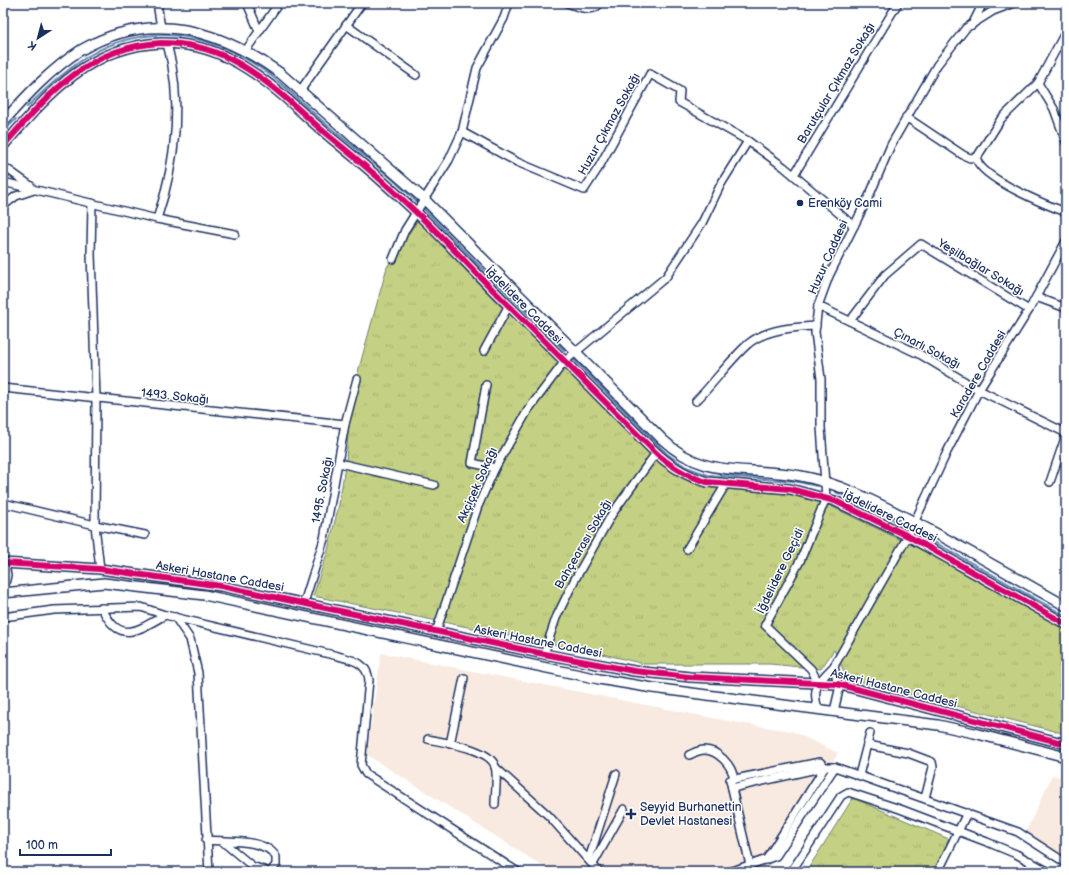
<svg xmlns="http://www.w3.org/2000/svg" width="1069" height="875" font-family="'Balsamiq Sans',sans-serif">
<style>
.built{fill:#f8eae0}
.grass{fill:url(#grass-tufts);stroke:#708071}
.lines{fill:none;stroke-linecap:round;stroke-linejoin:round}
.stream{stroke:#6287b4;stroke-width:2}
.minor-casing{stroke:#1b2f5e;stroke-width:10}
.tertiary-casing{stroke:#1b2f5e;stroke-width:12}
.minor{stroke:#fff;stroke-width:7}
.tertiary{stroke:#fff;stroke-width:9}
.cycleway-casing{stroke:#fff;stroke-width:8}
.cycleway{stroke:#d6006c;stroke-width:6}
.poi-dot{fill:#1b2f5e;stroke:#fff;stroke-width:1.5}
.labels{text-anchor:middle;stroke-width:3;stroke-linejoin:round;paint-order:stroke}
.street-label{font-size:12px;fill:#1b2f5e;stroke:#fff}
.poi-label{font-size:12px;fill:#1b2f5e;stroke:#fff;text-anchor:start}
</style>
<defs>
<pattern id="grass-tufts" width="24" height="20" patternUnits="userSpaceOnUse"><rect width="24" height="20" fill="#c4d184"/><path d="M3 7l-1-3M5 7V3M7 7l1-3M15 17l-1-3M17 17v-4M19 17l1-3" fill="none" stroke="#a8b474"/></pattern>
</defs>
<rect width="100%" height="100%" fill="#fff"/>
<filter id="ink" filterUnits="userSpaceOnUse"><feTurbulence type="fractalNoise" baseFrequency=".025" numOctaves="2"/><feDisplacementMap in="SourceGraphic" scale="8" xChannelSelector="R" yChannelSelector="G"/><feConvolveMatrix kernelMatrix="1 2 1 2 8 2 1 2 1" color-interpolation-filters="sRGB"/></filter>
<g filter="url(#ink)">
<g class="built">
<polygon points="381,653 733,722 792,731 838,753 767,872 552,872 367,755"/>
<polygon points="1052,775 1066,778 1066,856 1025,834"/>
</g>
<g class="grass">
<polygon points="419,218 686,477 784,491 824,503 953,565 1066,627 1066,734 847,678 834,650 821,669 770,664 644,664 607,655 313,596 328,550 339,504 346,460 351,397 387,267"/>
<polygon points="853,798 949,839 949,843 934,872 806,872"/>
</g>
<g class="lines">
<g class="stream">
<path d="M27,107C69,67 105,33 168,35C198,36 225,46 251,62C280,79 302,104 327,125C351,145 377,165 400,186C424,208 445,231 468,254C499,286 532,318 564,350"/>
<polyline points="3,132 16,119"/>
<polyline points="574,360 667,454 686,467 708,475 794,481 817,486"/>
<polyline points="836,492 869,506 901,524"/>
<polyline points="920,534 1066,616"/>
</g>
<g class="minor-casing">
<g id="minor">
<polyline points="157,3 161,28"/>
<polyline points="247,3 259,31"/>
<path d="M567,3C577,6 593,14 600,3"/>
<polyline points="346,25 416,75"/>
<polyline points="972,25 983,3"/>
<path d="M1066,31L1038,83L1001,119L979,154L977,160C983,179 1046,205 1066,212"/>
<polyline points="246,50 279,3"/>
<polyline points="1038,83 1054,109 1066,142"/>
<polyline points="300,91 362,3"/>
<polyline points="906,117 963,155 970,158 977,157"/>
<polyline points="462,132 517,162 584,190 599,167 650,74 680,91 679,102 748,141 784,167 854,226"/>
<polyline points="3,166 31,186"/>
<polyline points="794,175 898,3"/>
<polyline points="3,182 157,219 235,234"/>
<polyline points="92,203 91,254 96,398 95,525 100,569"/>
<polyline points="3,206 16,196 34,190"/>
<path d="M157,219C176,162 183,102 167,43"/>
<polyline points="393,259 405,230 449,160 462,132 477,68 504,18 509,3"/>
<polyline points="1036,297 1066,308"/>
<polyline points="818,306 921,355 979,390 1066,433"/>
<polyline points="850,321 885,275 921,244 1029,310"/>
<polyline points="484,351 509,305"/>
<polyline points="486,385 472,463 495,468"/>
<polyline points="3,388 345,424"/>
<path d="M696,401C714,383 729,361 748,344C766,329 794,327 816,326"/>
<polyline points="339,463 434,485"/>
<polyline points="1050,482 1066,435"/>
<polyline points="3,503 95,525 145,535"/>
<polyline points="687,549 726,484"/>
<polyline points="304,603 324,539 345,424 357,379"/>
<path d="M102,608C119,645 137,631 165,615"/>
<path d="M3,617L54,610L141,607L165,615L338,656C352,660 367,662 369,680L361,765L366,774L518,872"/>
<polyline points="175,617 190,639 198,673 209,872"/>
<polyline points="436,632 478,506 495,468 528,410 565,361 666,277 702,223 721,184 748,141"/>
<polyline points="544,654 556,618 574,581 612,514 656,453"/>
<polyline points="818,682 811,669 765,625 800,561 826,498 821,427 821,379 815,332 818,306 829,276 871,192 891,145 937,65 966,28 993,11 1014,3"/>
<path d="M818,709C811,687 819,681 834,666L908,536L947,452L979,390L1029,310L1066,241"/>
<polyline points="834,711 839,690 834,666"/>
<path d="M428,739C445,743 489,748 495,766C498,777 495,793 495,804"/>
<polyline points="450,744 464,678"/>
<polyline points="868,745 908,753 932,762 933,767 925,798"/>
<path d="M689,755C694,753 698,750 704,750C718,750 732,765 734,779"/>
<polyline points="495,767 549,816 599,872"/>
<polyline points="859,775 870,733"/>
<polyline points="732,788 825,767 835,767 1018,832 1066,863"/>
<path d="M206,840C225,842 266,838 276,857V865L270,872"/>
<polyline points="223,842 252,866 269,872"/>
<polyline points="589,859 616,774"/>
<polyline points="766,860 825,767"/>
<polyline points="1030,861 1032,872"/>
<polyline points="593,864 624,809"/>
<polyline points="750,865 730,780 820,762 825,767"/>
<polyline points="729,872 776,856 835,767"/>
<polyline points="791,872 841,796 848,792 900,809 987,842 1016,854 1049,872"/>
<polyline points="938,872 967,813"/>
</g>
</g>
<g class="tertiary-casing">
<g id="tertiary">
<path d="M3,122C26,96 51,69 81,50C151,9 218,29 280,73L424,199L662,439C706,481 747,465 801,476C838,483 872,500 905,517C960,545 1012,576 1066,606"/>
<path d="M3,146C47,96 88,46 161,43C185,43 209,48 230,59C268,78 298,110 330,137C361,162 391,188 419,215C450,244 478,276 508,305C557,353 604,401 652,449C668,465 686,476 707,482L790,489L835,501L908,536L1066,624"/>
<polyline points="3,561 6,575 3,589"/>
<polyline points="3,563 100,569 221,586 544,654 634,671 690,677 837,684 1066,744"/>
<polyline points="3,593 104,583 204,595 599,679 653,688 938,725 974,733 1066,757"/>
</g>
</g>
<use href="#minor" class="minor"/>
<use href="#tertiary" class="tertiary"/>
<g class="cycleway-casing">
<g id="cycleway">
<path d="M3,146C47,96 88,46 161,43C185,43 209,48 230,59C268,78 298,110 330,137C361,162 391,188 419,215C450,244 478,276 508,305C557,353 604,401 652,449C668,465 686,476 707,482L790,489L835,501L908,536L1066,624"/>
<polyline points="3,563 100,569 221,586 544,654 634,671 690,677 837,684 1066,744"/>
</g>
</g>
<use href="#cycleway" class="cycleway"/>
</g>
</g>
<g class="poi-dot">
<circle cx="800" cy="203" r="4"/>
<path d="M629 808h4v4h4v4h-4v4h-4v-4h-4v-4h4z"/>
</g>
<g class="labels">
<g class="street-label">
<text transform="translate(836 83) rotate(-59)" y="4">Barutçular Çıkmaz Sokağı</text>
<text transform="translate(609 124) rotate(-61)" y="4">Huzur Çıkmaz Sokağı</text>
<text transform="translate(828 257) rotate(-66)" y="4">Huzur Caddesi</text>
<text transform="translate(981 267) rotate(31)" y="4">Yeşilbağlar Sokağı</text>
<text transform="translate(524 305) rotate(45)" y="4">İğdelidere Caddesi</text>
<text transform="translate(927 348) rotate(28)" y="4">Çınarlı Sokağı</text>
<text transform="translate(978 374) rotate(-60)" y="4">Karadere Caddesi</text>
<text transform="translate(175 396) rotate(6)" y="4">1493. Sokağı</text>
<text transform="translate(477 485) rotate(-66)" y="4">Akçiçek Sokağı</text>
<text transform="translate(322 490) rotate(-79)" y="4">1495. Sokağı</text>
<text transform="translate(890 516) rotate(26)" y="4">İğdelidere Caddesi</text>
<text transform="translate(583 544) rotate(-60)" y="4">Bahçearası Sokağı</text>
<text transform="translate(780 571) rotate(-64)" y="4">İğdelidere Geçidi</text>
<text transform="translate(220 576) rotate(10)" y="4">Askeri Hastane Caddesi</text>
<text transform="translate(538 641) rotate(11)" y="4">Askeri Hastane Caddesi</text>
<text transform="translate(894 688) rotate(14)" y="4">Askeri Hastane Caddesi</text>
</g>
<g class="poi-label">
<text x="808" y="207">Erenköy Cami</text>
<text x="640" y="811">Seyyid Burhanettin<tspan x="640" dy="14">Devlet Hastanesi</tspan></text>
</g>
</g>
<rect width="1069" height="875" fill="none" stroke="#fff" stroke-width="16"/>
<rect x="8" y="8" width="1053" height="859" fill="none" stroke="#1b2f5e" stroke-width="1.5" filter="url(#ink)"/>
<g transform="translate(38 38) rotate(216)" stroke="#ffffff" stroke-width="3" paint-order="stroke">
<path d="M0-3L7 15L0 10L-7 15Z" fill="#1b2f5e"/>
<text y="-6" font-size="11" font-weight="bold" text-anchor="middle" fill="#1b2f5e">K</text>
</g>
<path d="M20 849v6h91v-6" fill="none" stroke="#1b2f5e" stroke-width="2"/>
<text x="26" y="849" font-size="12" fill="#1b2f5e" stroke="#ffffff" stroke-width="3" paint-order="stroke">100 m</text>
</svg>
